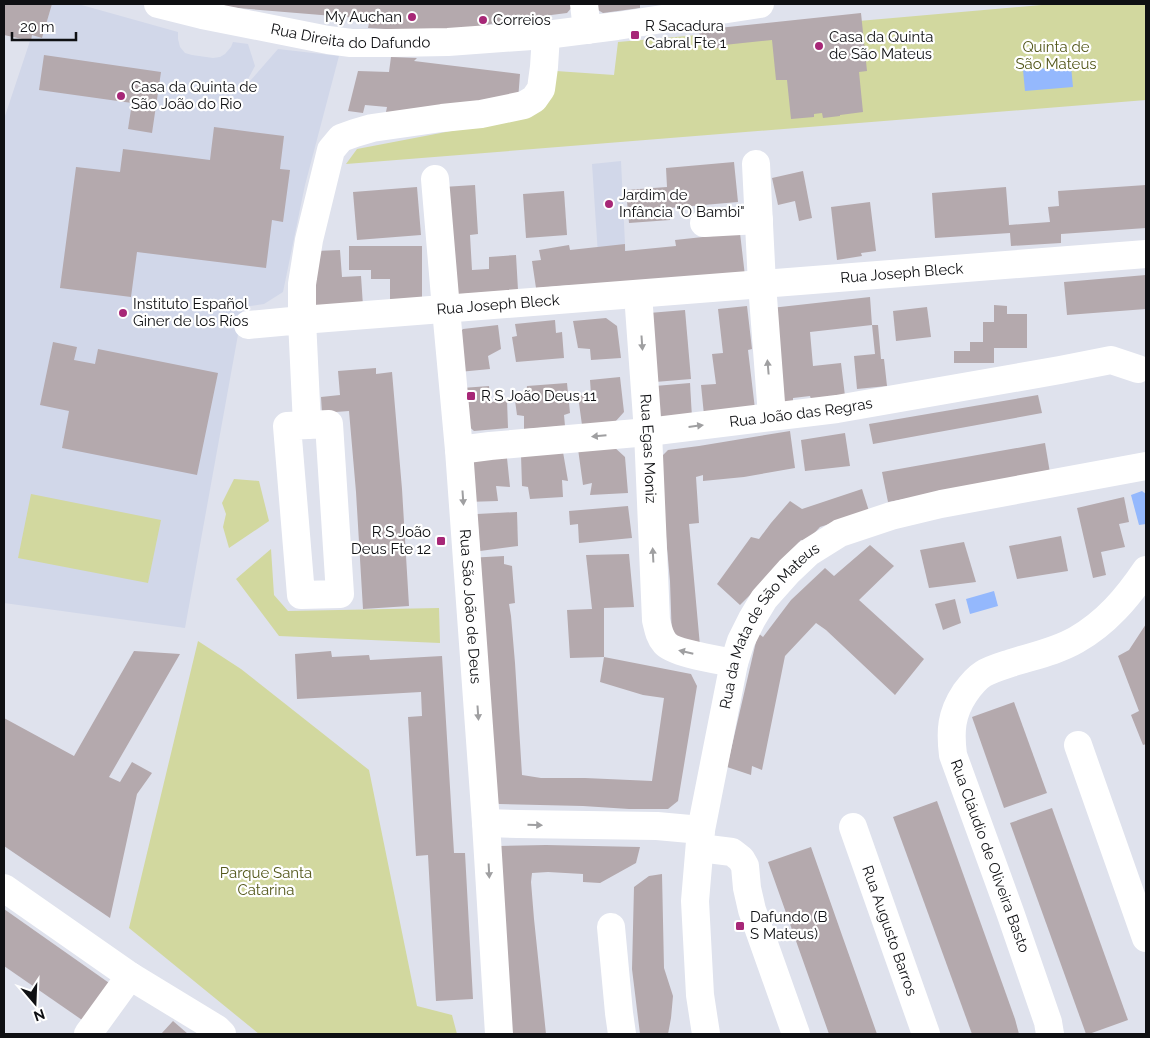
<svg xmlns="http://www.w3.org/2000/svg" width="1150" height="1038" font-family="Raleway,sans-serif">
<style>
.built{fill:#d1d7e9}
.green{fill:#d2d89f}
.water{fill:#94b8fd}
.building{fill:#b4a9ad}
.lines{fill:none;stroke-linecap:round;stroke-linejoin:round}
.minor{stroke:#fff;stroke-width:28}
.oneway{fill:#9f9fa1}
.poi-dot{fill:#a72777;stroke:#fff;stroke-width:2}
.labels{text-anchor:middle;stroke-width:4.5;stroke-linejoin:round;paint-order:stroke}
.poi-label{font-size:15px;fill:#0f1013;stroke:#fff;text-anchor:start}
.street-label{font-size:15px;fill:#0f1013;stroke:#fff}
.park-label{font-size:15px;fill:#54581b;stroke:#fff}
</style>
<rect width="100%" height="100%" fill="#dfe2ed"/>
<g class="built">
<polygon points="52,4 78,4 178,32 178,39 180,47 185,53 192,55 213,58 220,57 225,54 231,47 233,42 248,44 255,66 248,79 250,81 278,49 339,56 305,185 283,292 264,304 243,307 185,628 4,603 4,119 32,35 42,37"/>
<polygon points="621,161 625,244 628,284 600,285 592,164"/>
</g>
<g class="green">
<polygon points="1053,4 1146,4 1146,100 346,164 357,149 524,117 556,71 614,75 618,42"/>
<polygon points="234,479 259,481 269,521 229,548 223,527 226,514 222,503"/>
<polygon points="31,494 161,520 148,583 18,558"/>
<polygon points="271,549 274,595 288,611 439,608 440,643 279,636 236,579"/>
<polygon points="198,641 241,669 369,770 417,1006 452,1015 457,1034 259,1034 129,928"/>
</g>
<g class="water">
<polygon points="1071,66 1073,87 1025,91 1023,70"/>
<polygon points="1142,491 1146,494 1146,524 1139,525 1131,495"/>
<polygon points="994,591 998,606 970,614 966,599"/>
</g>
<g class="building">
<polygon points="4,4 52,4 42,38 32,35 31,41 4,35"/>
<polygon points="224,4 573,4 573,6 567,13 503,21 453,33 368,28 370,19 225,7"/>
<polygon points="593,4 640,4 640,8 603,13 593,7"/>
<polygon points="861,13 867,71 859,72 863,112 840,115 840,116 823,118 822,113 814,114 814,117 791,119 787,80 776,80 772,40 724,45 724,47 702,50 699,30"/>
<polygon points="44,55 161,72 152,133 128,129 132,103 39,90"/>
<polygon points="391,57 417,58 414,61 520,74 518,100 385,117 387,107 365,105 363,113 348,111 358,71 389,72"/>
<polygon points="214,127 284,136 280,169 290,170 283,222 272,220 266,268 137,252 131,297 60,288 76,167 120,172 123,149 210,160"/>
<polygon points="734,162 738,202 669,208 670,220 629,223 626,190 667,187 666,168"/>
<polygon points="803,171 812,218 799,221 795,201 778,205 772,178"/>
<polygon points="475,185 478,234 470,235 472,270 489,269 489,257 516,255 518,290 450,295 443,187"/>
<polygon points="1146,185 1146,228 1061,234 1061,243 1011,246 1010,233 935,238 932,193 1006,187 1009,225 1050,222 1048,207 1059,206 1058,191"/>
<polygon points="417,187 421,235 357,240 353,192"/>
<polygon points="564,191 567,235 526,238 523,194"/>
<polygon points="870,202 876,251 861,253 862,256 837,260 831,207"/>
<polygon points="740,233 745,276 680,284 572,285 536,288 532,261 541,260 539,250 569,245 570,250 625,244 625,251 676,246 675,240"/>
<polygon points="349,246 422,246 422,299 390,300 390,279 371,279 371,270 349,270"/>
<polygon points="340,250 342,277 361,276 363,306 313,309 312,280 317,280 315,251"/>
<polygon points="1146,275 1146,309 1067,315 1064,282"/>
<polygon points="870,297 872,325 810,332 813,366 841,363 845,396 811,399 810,396 793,398 793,403 778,404 771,308"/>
<polygon points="994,305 1007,306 1007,314 1027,314 1027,348 994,348 994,363 954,363 954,351 970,351 970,342 983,342 983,322 994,322"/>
<polygon points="747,306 752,349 748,350 755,409 704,415 701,385 716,384 712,354 723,353 718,309"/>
<polygon points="927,307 931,337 896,341 893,311"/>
<polygon points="685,310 691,379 655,382 649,313"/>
<polygon points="606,318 617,326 621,358 591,360 590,349 578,348 573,321"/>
<polygon points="555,320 556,333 562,332 564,358 516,362 512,337 517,336 515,324"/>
<polygon points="498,325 501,349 488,356 490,369 459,372 454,339 463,329"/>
<polygon points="872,325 878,325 881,359 884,359 887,386 857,389 854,356 875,354"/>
<polygon points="53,342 77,347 74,360 95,364 98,349 218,373 197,475 62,448 69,411 40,405"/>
<polygon points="376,368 376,374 392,372 402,489 409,606 363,609 356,492 349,411 322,413 321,397 340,395 338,371"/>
<polygon points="620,377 624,412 615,422 582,425 578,396 591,394 590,380"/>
<polygon points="567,383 570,413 564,415 565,426 524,429 524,416 517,415 514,393 526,392 527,386"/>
<polygon points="690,383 692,418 658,420 655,386"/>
<polygon points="489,386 490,402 507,400 508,428 474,431 463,421 462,388"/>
<polygon points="1038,395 1042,413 873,444 869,424"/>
<polygon points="790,431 795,468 744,477 703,481 703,475 696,477 699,523 689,524 700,646 672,640 670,581 659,459 668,450 699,446"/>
<polygon points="845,433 850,466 805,471 801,440"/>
<polygon points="1045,443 1050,473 888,502 882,472"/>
<polygon points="613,446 625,457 628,493 590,495 592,483 583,485 578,449"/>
<polygon points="563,452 568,481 562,480 563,497 530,499 528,487 522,486 521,455"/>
<polygon points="507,458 510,487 496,486 498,501 466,502 472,459"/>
<polygon points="862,489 869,511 820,527 806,542 801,540 772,573 740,605 717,584 751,537 759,539 771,523 790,501 802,509"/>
<polygon points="1124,497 1129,522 1119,524 1125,547 1101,552 1106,575 1093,578 1077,508"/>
<polygon points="628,506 632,538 579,543 578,524 570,525 569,511"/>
<polygon points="517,512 518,546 480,551 477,514"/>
<polygon points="1061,536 1068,571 1017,579 1009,546"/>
<polygon points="964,542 976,582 929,588 920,550"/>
<polygon points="870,545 894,566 859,600 924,659 895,695 826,630 816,623 785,656 762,770 752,766 751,775 727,767 758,633 763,637 791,600 825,568 834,576"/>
<polygon points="629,554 634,607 604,608 604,657 570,658 567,610 592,609 586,555"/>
<polygon points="504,556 504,564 512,566 515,603 509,604 511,616 515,663 522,775 541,778 585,778 652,781 664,698 643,695 600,682 604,657 691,674 697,686 684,765 678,801 668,809 629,809 583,806 499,804 484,796 468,558"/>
<polygon points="955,599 961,623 943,630 935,604"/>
<polygon points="1146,624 1146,744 1143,745 1131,715 1139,711 1118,656 1129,650"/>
<polygon points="134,651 180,654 109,777 120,782 132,762 152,773 137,794 110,918 4,846 4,718 74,756"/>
<polygon points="331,651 332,657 369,655 370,660 442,656 454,853 465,853 473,999 436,1001 428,855 416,856 408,717 422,716 421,692 297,699 295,654"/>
<polygon points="1014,702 1047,793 1004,808 972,717"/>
<polygon points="937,801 1015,1019 1019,1034 972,1034 893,817"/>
<polygon points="1052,808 1128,1020 1089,1034 1086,1034 1010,823"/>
<polygon points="546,845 640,847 636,863 600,883 583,882 583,874 548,872 532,873 531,882 534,919 546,1034 504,1034 499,846"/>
<polygon points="811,847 843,938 877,1034 829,1034 768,862"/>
<polygon points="662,874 664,968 673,996 671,1018 668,1034 640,1034 632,969 634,887 649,876"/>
<polygon points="4,909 112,985 85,1022 4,966"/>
<polygon points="173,1021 188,1034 161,1034"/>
</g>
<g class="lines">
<g class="minor">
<path id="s1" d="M158,4L202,15L328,40L351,43H390L448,42L546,35L617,26L760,4"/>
<polyline points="584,4 587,30"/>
<path id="s2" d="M546,35L544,67L541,89L534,99L524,105L481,114L442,118L372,128L355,133L341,138L331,150L309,240L302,284V320L1146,254"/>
<polyline points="756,164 762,284 772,416"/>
<path id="s3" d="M435,179L446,309L459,450L486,823L499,1034"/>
<polyline points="704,223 759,220"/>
<path id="s4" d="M638,294L648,432L656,620C658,628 659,636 665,643C673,653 719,660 734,663"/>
<polyline points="248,325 302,320 307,425"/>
<polygon points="329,424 340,594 301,595 287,426"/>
<path id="s5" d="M459,450L490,446L648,432L837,409L1060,370L1111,360L1138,369"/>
<polyline points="1078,745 1146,938"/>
<polyline points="486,823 518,824 657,826 701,830"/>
<path id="s6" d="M853,827L926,1034"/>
<polyline points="700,848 732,852 741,859 745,866 747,888 752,910 796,1034"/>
<polyline points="4,888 130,976 88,1034"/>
<polyline points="611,927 619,1013 622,1034"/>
<polyline points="130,976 217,1029 222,1034"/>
<path id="s7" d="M706,1034L700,995L695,901L701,830L734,663L741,641L752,619L764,599L789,571L808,553L840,533L891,516L941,504L1146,466"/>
<path d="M1050,1034L1048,1022L1010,912L953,755C950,731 951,714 965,693C970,686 975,679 983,674C991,669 1002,666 1011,663C1033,656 1057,651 1076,640C1106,623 1127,598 1146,570"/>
</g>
</g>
<defs><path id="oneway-solid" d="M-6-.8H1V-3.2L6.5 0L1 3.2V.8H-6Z" transform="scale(1.25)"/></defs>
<g class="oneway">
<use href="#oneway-solid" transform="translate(642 343) rotate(86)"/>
<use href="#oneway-solid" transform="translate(768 367) rotate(-95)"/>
<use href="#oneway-solid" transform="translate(696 426) rotate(-7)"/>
<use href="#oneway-solid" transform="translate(599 436) rotate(175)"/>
<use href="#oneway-solid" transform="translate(463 498) rotate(86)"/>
<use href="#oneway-solid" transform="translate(653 555) rotate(-93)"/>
<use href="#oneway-solid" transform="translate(686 652) rotate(-167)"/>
<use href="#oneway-solid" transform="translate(478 713) rotate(86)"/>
<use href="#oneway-solid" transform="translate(535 825) rotate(1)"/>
<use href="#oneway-solid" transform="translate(489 871) rotate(87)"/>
</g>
<g class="poi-dot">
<circle cx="412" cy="17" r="5"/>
<circle cx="483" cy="20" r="5"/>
<rect x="630" y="30" width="10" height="10" rx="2.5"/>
<circle cx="819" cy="46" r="5"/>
<circle cx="121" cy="96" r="5"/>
<circle cx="609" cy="204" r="5"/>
<circle cx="123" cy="313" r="5"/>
<rect x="466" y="391" width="10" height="10" rx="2.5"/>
<rect x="436" y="536" width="10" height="10" rx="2.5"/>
<rect x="735" y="921" width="10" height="10" rx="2.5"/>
</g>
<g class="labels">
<g class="poi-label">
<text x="402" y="22" text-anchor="end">My Auchan</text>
<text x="493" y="25">Correios</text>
<text x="645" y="31">R Sacadura<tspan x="645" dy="17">Cabral Fte 1</tspan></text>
<text x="829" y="42">Casa da Quinta<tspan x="829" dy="17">de São Mateus</tspan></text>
<text x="131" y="92">Casa da Quinta de<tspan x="131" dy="17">São João do Rio</tspan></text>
<text x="619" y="200">Jardim de<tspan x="619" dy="17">Infância "O Bambi"</tspan></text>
<text x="133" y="309">Instituto Español<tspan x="133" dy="17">Giner de los Ríos</tspan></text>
<text x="481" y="401">R S João Deus 11</text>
<text x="431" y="537" text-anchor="end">R S João<tspan x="431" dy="17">Deus Fte 12</tspan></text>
<text x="750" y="922">Dafundo (B<tspan x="750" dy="17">S Mateus)</tspan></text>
</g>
<g class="street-label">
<text dy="5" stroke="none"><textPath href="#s1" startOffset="196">Rua Direita do Dafundo</textPath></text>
<text dy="5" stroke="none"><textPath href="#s2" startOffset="1055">Rua Joseph Bleck</textPath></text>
<text dy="5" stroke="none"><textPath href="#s2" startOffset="650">Rua Joseph Bleck</textPath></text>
<text dy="5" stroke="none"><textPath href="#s5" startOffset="344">Rua João das Regras</textPath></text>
<text dy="5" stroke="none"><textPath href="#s4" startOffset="155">Rua Egas Moniz</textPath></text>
<text dy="5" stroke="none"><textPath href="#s3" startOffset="429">Rua São João de Deus</textPath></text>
<text dy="5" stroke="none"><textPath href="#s7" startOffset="425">Rua da Mata de São Mateus</textPath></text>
<text transform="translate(990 856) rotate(70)" y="5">Rua Cláudio de Oliveira Basto</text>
<text dy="5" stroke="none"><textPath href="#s6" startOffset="110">Rua Augusto Barros</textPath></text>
</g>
<g class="park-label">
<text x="1056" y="52">Quinta de<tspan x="1056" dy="17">São Mateus</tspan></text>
<text x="266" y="878">Parque Santa<tspan x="266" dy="17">Catarina</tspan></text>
</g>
</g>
<rect width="1150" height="1038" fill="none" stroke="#0f1013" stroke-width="10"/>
<g transform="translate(35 1003) rotate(161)" stroke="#ffffff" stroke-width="4" paint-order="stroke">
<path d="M0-4L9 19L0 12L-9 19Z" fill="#0f1013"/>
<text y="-8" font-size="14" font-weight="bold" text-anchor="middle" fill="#0f1013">N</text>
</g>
<path d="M12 32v8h64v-8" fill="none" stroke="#0f1013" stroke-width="2.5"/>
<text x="20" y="32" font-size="15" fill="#0f1013" stroke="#ffffff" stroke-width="4" paint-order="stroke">20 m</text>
</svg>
